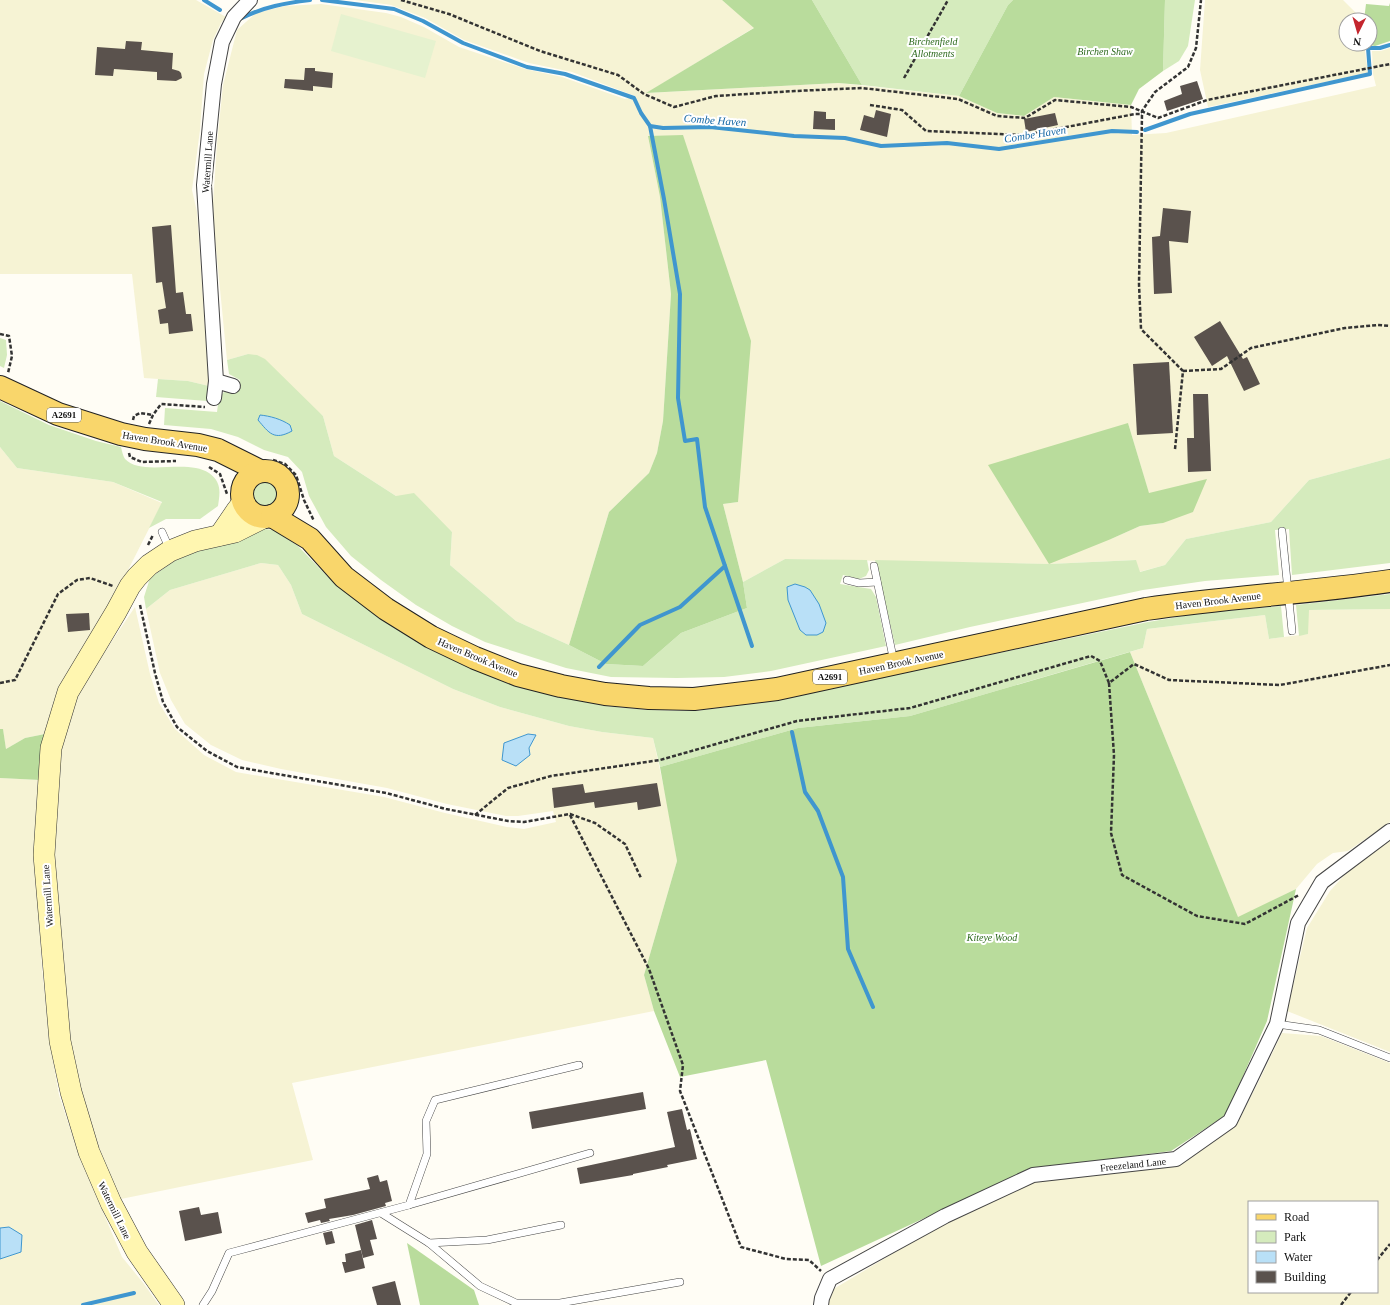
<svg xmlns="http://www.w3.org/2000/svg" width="1390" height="1305" font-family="'Times New Roman',serif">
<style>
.farmland{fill:#f6f3d4;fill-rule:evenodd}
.green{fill:#d5ebbd}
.forest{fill:#b9dc9c}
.pitch{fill:#e6f2cf}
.water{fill:#b9e0f7;stroke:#3f96cf}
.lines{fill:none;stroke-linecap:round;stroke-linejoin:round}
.stream{stroke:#3f96cf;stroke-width:4}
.building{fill:#5a524d}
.lane-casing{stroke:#444;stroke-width:8}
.street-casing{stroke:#444;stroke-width:16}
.secondary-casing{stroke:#333;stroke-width:22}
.primary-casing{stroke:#222;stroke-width:24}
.path{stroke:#333;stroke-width:2.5;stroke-dasharray:4 2;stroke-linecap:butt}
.lane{stroke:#fff;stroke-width:7}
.street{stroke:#fff;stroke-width:14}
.secondary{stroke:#fff6b0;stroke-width:21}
.primary{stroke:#f9d66b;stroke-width:22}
.labels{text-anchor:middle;stroke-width:4;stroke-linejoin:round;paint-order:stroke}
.shield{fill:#fff;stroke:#585858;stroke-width:1}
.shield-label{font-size:9px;font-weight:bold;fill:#111}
.park-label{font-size:10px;font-style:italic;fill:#2f6b1f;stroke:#fff}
.street-label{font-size:10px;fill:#111;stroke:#fff}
.water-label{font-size:11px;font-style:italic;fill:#1768a6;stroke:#fff}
</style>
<rect width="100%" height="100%" fill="#fffdf5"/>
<g class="farmland">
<polygon points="0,0 196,0 226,17 221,23 213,40 204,74 200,130 192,190 197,212 209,386 188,381 144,378 132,274 0,274"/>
<path d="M355,0H722L755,27L647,93L838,83L959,96L997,113L1024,116L1054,97L1131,105L1132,135L1166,133L1376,86L1373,74L1372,51H1381L1390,48V458L1309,480L1271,522L1186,539L1165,565L1139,572L1135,560L1049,564L785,559L743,582L723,504L738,502L648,136L660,197L671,294L663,421L657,453L649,473L609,512L569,645L516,621L450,565L452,532L334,456L323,416L248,354L227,360L214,228L213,203L217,144L223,85L237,30L256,13L285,6L321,4L386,13L401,17L424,27L459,47L525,69L562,77L625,99L635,96L572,72L529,63L464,40L425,18L391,5ZM1128,423L1149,494L1163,523L1140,526L1111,539Z"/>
<polygon points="1205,0 1343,0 1363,20 1346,20 1346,44 1364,44 1368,73 1208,107 1200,70"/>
<polygon points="0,447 17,468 113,482 162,503 45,734 25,738 6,749 3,730 0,729"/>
<polygon points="261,563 278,565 291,585 302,614 453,689 500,707 569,726 602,732 653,738 667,802 677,861 644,975 654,1011 292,1083 313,1160 121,1199 95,1142 79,1090 68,1039 52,856 58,748 74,697 135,607 150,674 159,703 175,729 204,755 236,772 384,797 445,813 507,827 524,829 556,822 553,811 518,816 506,816 447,804 387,788 281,769 242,760 211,745 185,724 171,700 160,673 146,609 170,590"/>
<polygon points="1390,609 1390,822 1348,851 1333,853 1317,864 1296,889 1238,918 1130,652 1143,648 1147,629 1265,615 1269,639 1308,634 1308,610"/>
<polygon points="0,778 40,780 35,855 42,969 50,1042 59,1095 79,1155 122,1257 144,1284 159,1305 0,1305"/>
<polygon points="1390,838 1390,1052 1287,1011 1307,928 1330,891 1350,869"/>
<path d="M1282,1033L1321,1036L1390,1063V1305H828L832,1290L947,1221L1034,1180L1179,1166L1236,1126L1259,1081ZM1249,1202H1377V1292H1249Z"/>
</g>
<g class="green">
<polygon points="812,0 1013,0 1008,5 959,96 862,85"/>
<polygon points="1165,0 1195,0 1188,46 1179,61 1163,71"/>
<polygon points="0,338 6,340 7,355 4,368 0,366"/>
<polygon points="248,354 257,355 265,359 323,416 334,456 396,496 414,493 452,532 450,565 516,621 569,645 606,664 643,666 681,633 747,608 743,582 785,559 867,560 869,570 866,576 859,579 843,575 840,584 871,589 876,597 886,646 771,671 724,677 677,678 611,677 566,668 485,642 452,626 416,605 381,580 351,556 326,527 309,496 302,472 288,457 264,450 238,437 211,429 164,425 165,408 217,412 219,397 225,391 235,393 240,380 229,374 227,360"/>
<polygon points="158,379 188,381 209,386 207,401 156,397"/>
<path d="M0,401L49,425L96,441L121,447C122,451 123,456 125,459C142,477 187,458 209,473C222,482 220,493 218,506L200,519H166L149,528L162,502L113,482L17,468L0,447Z"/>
<polygon points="1390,458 1390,563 1292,575 1289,529 1275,530 1279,575 1205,581 1143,590 970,627 895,645 875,560 1049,564 1136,560 1140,572 1165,565 1186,539 1271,522 1309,480"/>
<circle cx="265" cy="494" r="17"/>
<polygon points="265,529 274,530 298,546 329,578 381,619 427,648 471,668 560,697 606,706 649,710 695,711 781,700 898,674 1148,622 1202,613 1281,606 1284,637 1269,639 1265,615 1147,629 1143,648 910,716 798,728 660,767 653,738 602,732 569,726 500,707 453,689 302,614 291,585 278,565 261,563 170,590 146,609 144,597 150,578 176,560 198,551 254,531"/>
<polygon points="1390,594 1390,609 1309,610 1308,634 1299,636 1296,605"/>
</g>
<g class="forest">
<polygon points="722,0 812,0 862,85 838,83 646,93 754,28"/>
<polygon points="1013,0 1165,0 1163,71 1139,89 1131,105 1054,97 1024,116 997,113 959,96 1008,5"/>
<polygon points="1390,3 1390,41 1375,46 1363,44 1370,44 1370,20 1364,20 1366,4 1389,6"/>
<polygon points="683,135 751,341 738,502 723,504 743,582 747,608 681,633 643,666 606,664 569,645 609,512 649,473 657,453 663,421 671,294 660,197 648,136"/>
<polygon points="1128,423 1149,493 1207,479 1193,512 1163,523 1140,526 1111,539 1049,564 988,465"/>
<polygon points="1130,652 1238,917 1296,889 1267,1021 1226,1115 1171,1151 1028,1170 821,1266 766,1060 680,1077 654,1011 644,975 677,861 660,767 798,728 910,716"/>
<polygon points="0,729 3,729 6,749 25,738 45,734 40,780 0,778"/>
<polygon points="407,1243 474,1290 479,1305 420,1305"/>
</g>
<polygon class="pitch" points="341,14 436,41 425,78 331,51"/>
<g class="water">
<path d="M260,415C270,416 281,419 290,425L292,431C274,441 269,433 258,420Z"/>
<polygon points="795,584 805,587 810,590 819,604 826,623 823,632 817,635 806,635 800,630 788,600 787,587"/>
<polygon points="528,734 536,735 529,748 530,755 516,766 502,760 504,743"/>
<polygon points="9,1227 22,1235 21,1252 0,1259 0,1228"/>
</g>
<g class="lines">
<g class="stream">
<polyline points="204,0 220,10"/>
<polyline points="322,0 394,9 423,21 463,43 527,67 565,74 634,98 641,113 650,126 663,128 710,127 794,136 845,138 881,146 947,143 999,149 1112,131 1137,132"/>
<path d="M242,18C263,7 286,3 310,0"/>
<polyline points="1145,130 1190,114 1370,74 1368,48 1380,48 1390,45"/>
<polyline points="725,566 752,646"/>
<polyline points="599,667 640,625 680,607 725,566 705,507 697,439 685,441 678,398 680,294 664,199 650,126"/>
<polyline points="792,732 805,792 818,811 843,877 848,949 873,1007"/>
<polyline points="83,1305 134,1293"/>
</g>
</g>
<g class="building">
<polygon points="126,41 142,42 141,50 173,53 172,69 179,71 181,73 182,78 176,81 157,80 157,72 114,69 113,76 95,75 97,47 125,49"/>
<polygon points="305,68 315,68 315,71 333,73 332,88 313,86 313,91 284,88 285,79 304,80"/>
<polygon points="1197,81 1203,99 1167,111 1164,101 1182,94 1180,86"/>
<polygon points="876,110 891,114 887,137 860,130 864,115 874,118"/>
<polygon points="814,111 826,112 826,119 835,119 835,130 813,129"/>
<polygon points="1055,113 1058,125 1026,132 1024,119"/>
<polygon points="1163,208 1191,211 1188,243 1169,241 1172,293 1154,294 1152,237 1160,236"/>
<polygon points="171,225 176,293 183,292 186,314 191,314 193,331 169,334 168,323 160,324 158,310 166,308 162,282 156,283 152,227"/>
<polygon points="1220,321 1243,359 1247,357 1260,384 1244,391 1227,356 1212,366 1194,337"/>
<polygon points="1169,362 1173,433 1137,435 1133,364"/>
<polygon points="1193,394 1208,394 1211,471 1188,472 1187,438 1194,438"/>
<polygon points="89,613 90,630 68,632 66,614"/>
<polygon points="657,783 661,806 638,810 637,802 595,808 594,802 554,808 552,788 583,784 585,793"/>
<polygon points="643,1092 646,1109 532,1129 529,1112"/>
<polygon points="682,1109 687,1130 690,1129 697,1159 667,1165 668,1167 633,1174 633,1175 580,1184 577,1168 675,1147 667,1112"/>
<polygon points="378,1175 380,1182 387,1180 392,1201 385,1203 386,1206 353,1215 329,1219 330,1221 321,1223 320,1220 308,1223 305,1213 326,1208 324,1199 370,1189 367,1178"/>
<polygon points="199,1207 201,1215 218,1212 222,1233 185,1241 179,1211"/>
<polygon points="372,1220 377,1239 370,1240 374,1255 363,1258 355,1225"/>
<polygon points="332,1231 335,1243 326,1245 323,1233"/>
<polygon points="361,1250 365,1268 345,1273 342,1262 346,1262 345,1254"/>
<polygon points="395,1281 401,1305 377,1305 372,1287"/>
</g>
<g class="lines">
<g class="lane-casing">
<g id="lane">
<polyline points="1282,531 1292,631"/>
<polyline points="162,532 170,550"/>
<polyline points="874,566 894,662"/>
<polyline points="847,580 859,583 877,582"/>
<polyline points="1277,1024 1319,1030 1390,1058"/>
<polyline points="409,1205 590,1153"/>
<polyline points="381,1213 429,1243 487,1240 561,1225"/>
<polyline points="429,1243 480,1286 516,1303 560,1303 680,1282"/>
<polyline points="203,1305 212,1291 229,1253 409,1205 427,1154 426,1121 435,1100 579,1065"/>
</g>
</g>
<g class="street-casing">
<g id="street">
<polyline points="216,381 233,386"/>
<polyline points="214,398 216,381 204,185 214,84 222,42 234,17 250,0"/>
<polyline points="821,1305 822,1298 830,1279 945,1216 1033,1175 1176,1159 1230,1121 1277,1024 1298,923 1322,882 1390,831"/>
</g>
</g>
<g class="secondary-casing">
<g id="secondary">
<polyline points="220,535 237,510 243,502"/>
<polyline points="174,1305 137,1252 111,1203 89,1152 71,1092 60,1041 44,855 51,748 68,692 116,612 130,586 137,577 149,565 170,551 195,541 235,532 265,517"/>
</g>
</g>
<g class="primary-casing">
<g id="primary">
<polyline points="0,387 58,414 121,434 145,439 198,445 218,450 260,471"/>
<circle cx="265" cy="494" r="23"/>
<path d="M272,516L310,539L344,577L386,609L431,637L475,658L518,675L561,686L605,694L649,698L694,699L777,689L1146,609C1227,597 1309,593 1390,581"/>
</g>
</g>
<g class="path">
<polyline points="401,0 449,14 540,51 618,75 644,94 674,107 716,96 795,91 862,88 958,99 997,116 1025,118 1055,100 1131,107 1158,118 1207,100 1390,64"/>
<polyline points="904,78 948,0"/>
<polyline points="870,105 902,110 926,131 1024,135 1135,114 1142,114"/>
<polyline points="0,334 9,336 12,356 8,373"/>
<polyline points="1183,371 1221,369 1251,348 1345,328 1378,325 1390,326"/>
<polyline points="133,420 134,416 140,413 153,415"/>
<polyline points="149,424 153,415 161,404 205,407"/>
<polyline points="1175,449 1183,371 1141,329 1139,284 1142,114 1142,111 1155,92 1188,67 1196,48 1201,0"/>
<polyline points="129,453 130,457 142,462 176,461"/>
<polyline points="273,460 285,464 296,475 304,500 314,521"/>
<polyline points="209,467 220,474 227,494"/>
<polyline points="148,545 153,535"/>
<polyline points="140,605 155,673 163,702 177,727 207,751 237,767 386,793 446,809 508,821 524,822 570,814 595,823 625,844 641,878"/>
<polyline points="0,683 15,680 58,594 77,580 90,578 113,586"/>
<polyline points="1109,683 1114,755 1111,833 1122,875 1197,916 1245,924 1299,895"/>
<polyline points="475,815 508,788 551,776 660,760 797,721 910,708 1091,656 1100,661 1109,683 1134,664 1169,680 1280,685 1390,665"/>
<polyline points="570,815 649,969 683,1065 680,1091 741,1247 786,1259 809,1260 821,1271"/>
<polyline points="1377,1260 1390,1244"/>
<polyline points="1341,1305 1351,1292"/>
</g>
<use href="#lane" class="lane"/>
<use href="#street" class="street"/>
<use href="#secondary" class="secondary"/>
<use href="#primary" class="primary"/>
</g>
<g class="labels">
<g class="shield">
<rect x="47" y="408" width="34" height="14" rx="3"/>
<rect x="813" y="670" width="34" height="14" rx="3"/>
</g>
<g class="shield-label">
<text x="64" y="418">A2691</text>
<text x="830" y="680">A2691</text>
</g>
<g class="park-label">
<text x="933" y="45">Birchenfield<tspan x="933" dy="12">Allotments</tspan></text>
<text x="1105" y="55">Birchen Shaw</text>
<text x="992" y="941">Kiteye Wood</text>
</g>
<g class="street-label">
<text transform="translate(207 162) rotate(-86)" y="4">Watermill Lane</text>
<text transform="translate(165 441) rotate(9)" y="4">Haven Brook Avenue</text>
<text transform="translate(1218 600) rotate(-7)" y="4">Haven Brook Avenue</text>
<text transform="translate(478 657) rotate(23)" y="4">Haven Brook Avenue</text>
<text transform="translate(901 662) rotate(-12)" y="4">Haven Brook Avenue</text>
<text transform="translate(47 896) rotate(-94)" y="4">Watermill Lane</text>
<text transform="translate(1133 1164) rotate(-6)" y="4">Freezeland Lane</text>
<text transform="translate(115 1210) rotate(64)" y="4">Watermill Lane</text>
</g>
<g class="water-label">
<text transform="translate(715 120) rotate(4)" y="4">Combe Haven</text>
<text transform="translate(1035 134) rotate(-9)" y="4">Combe Haven</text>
</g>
</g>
<rect x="1248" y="1201" width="130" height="92" fill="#ffffff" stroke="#a0a0a0"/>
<rect x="1256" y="1214" width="20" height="6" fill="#f9d66b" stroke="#a0a0a0"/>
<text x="1284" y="1221" font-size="12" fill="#111111">Road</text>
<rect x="1256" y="1231" width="20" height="12" fill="#d5ebbd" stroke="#a0a0a0"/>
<text x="1284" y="1241" font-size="12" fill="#111111">Park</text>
<rect x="1256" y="1251" width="20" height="12" fill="#b9e0f7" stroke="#a0a0a0"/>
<text x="1284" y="1261" font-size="12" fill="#111111">Water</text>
<rect x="1256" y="1271" width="20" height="12" fill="#5a524d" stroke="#a0a0a0"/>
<text x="1284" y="1281" font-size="12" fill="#111111">Building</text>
<g transform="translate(1358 32) rotate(185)"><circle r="19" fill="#ffffff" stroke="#a0a0a0"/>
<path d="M0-3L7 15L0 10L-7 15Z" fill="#c4262e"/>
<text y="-6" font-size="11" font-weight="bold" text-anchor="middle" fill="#111111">N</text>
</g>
</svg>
